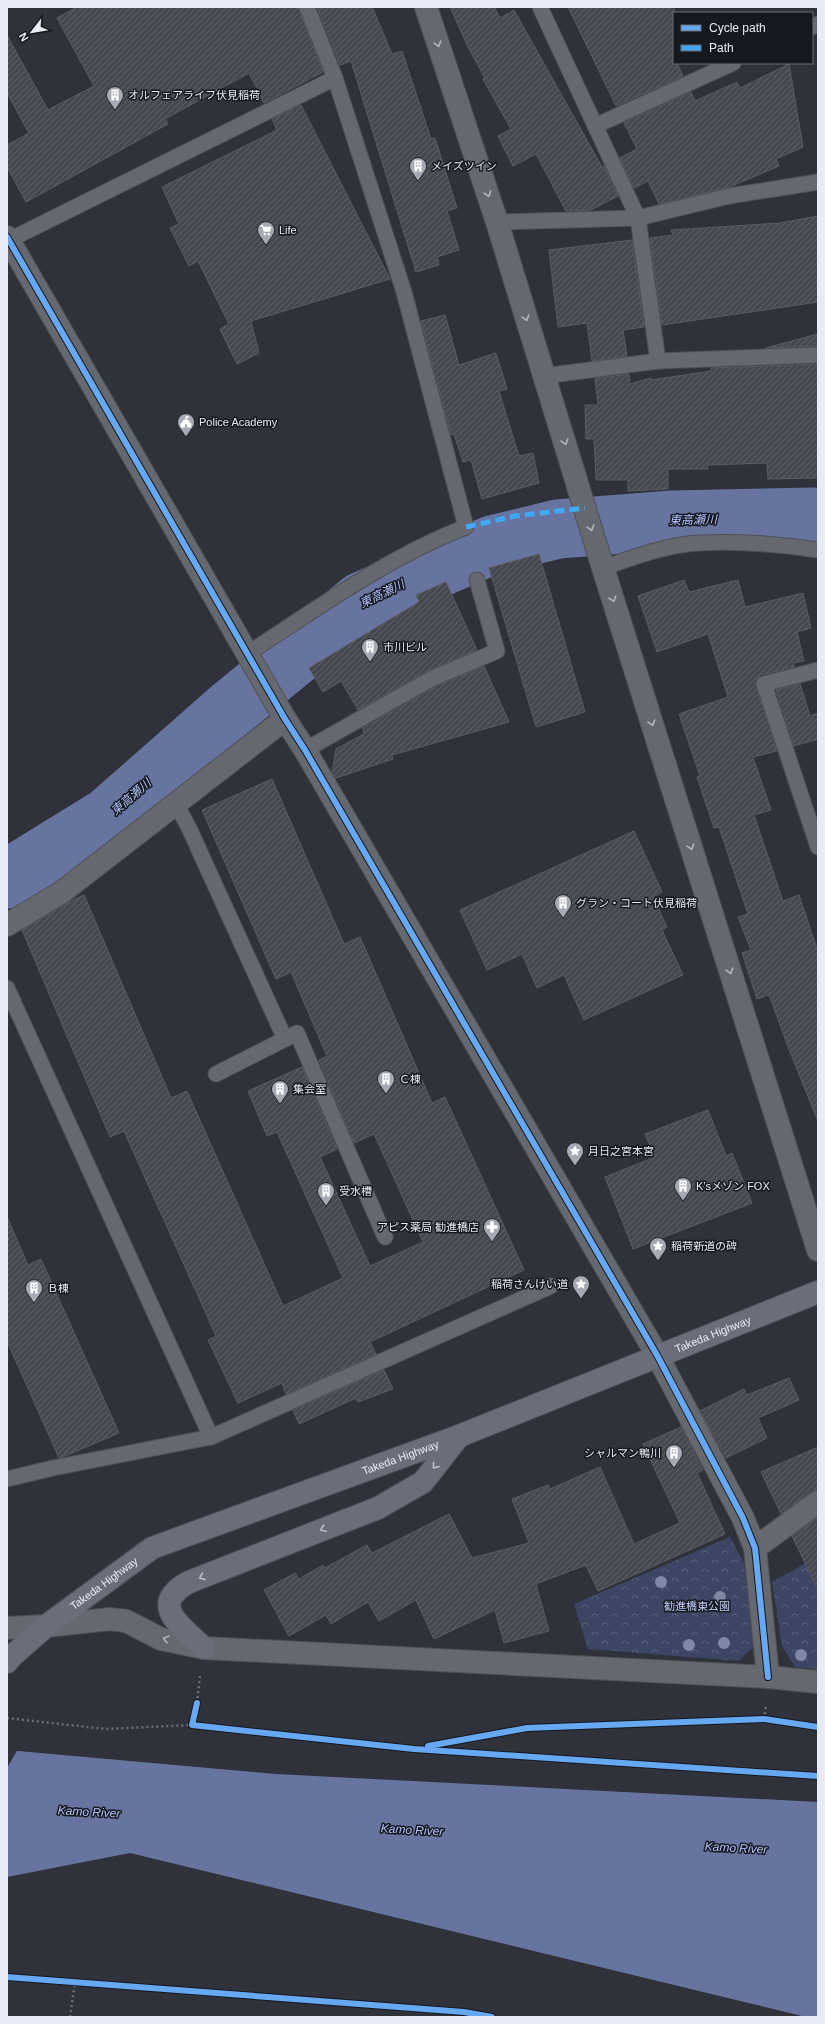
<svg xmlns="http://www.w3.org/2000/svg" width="825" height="2024" font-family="Arial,'Noto Sans JP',sans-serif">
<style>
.park{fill:url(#park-crowns)}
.water{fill:#66749f}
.pier{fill:#2f323a}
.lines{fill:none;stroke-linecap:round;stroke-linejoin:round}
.river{stroke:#66749f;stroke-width:59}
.building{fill:url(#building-hatch);stroke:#595c63}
.service-casing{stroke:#4e5157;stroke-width:17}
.minor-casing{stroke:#4e5157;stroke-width:24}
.tertiary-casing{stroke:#4e5157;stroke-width:24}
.trunk-casing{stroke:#4e5157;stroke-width:24}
.path{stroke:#6c6e76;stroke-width:2.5;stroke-dasharray:2 3;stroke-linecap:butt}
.service{stroke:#65686f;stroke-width:15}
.minor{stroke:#65686f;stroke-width:22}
.tertiary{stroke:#65686f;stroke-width:22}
.trunk{stroke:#6a6e7a;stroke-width:22}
.quiet{stroke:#3fa9f5;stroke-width:5;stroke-dasharray:10 5;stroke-linecap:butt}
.cycleway-casing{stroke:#15181f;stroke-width:8}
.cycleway{stroke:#66a8f1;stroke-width:6}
.tree{fill:#7f88a4}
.oneway{stroke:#b3b7bf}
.oneway2{stroke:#bbbfca}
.labels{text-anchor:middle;stroke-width:3;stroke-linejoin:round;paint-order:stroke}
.poi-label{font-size:11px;fill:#e7ebf5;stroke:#15181f;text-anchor:start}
.street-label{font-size:11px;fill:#e7ebf5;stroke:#15181f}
.park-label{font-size:11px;fill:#c0cffb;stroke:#15181f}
.water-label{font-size:12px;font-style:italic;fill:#b2c4fe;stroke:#15181f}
</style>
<defs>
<pattern id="park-crowns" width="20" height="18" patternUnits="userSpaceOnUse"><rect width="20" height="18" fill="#3c4664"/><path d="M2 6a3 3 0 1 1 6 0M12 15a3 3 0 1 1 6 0" fill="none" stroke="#58617b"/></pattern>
<pattern id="building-hatch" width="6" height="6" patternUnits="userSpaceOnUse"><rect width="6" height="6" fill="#45484f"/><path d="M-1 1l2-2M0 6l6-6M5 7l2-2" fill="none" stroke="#606369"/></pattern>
</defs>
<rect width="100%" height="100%" fill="#2f323a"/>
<g class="park">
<polygon points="730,1537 744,1563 754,1646 739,1661 588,1649 574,1604"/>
<polygon points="818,1556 818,1669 795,1667 782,1646 772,1582"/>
</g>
<polygon class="water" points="7,1750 276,1774 818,1802 818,2017 806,2017 130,1853 7,1877"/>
<polygon class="pier" points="7,1748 18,1749 7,1768"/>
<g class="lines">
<polyline class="river" points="7,879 108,817 233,707 362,601 492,545 558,529 673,520 813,517 818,519"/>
</g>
<g class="building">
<polygon points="77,7 298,7 323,72 264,103 249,73 165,119 168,124 26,202 7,167 7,145 29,133 7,93 7,35 48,110 94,86 57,18"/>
<polygon points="317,7 372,7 392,54 402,51 431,139 435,138 457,208 447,211 459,250 437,257 439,265 416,272 351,61 340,65"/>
<polygon points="450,7 494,7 500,18 514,10 602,167 604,166 618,196 591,210 566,211 536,154 513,166 498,136 511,129 483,79 485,78 468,47"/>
<polygon points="568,7 674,7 674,63 677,63 683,76 616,106"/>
<polygon points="789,64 803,147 776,159 779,166 732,186 659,204 648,181 634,188 620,158 637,149 624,123 691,92 695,101 737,82 740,88"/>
<polygon points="301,105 390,279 251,321 259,353 237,364 220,329 229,324 198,261 189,266 170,228 179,224 162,187 277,130 272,119"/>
<polygon points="818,216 818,302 662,325 650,238 673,235 671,230 780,223"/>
<polygon points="632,240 644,327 623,330 627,356 592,361 587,323 558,327 549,250"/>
<polygon points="445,315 459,365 496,353 507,389 499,391 519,456 533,453 539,483 482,499 471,460 463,462 454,434 451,435 421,321"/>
<polygon points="818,334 818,346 766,348"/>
<polygon points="818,364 818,478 768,479 767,463 708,465 708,469 668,469 668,489 628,491 628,480 596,480 594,439 586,439 585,405 598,405 595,378 629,374 630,384 651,378 651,380 711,371 711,368"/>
<polygon points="539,554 585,712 536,727 489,568"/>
<polygon points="684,580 689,592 738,580 745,607 803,593 811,628 797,632 804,661 793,663 794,667 761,675 755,682 777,751 753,757 771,810 754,815 783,901 799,895 818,952 818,1119 817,1119 790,1052 769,995 757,999 742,953 751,950 738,917 748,914 719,827 714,828 697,777 700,776 679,714 728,697 708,634 657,652 638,596"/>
<polygon points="446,582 477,650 427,671 358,710 341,681 323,692 309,668 419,602 416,595"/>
<polygon points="484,666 509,722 392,755 393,759 336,778 332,772 336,749 364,734 363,728 435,687"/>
<polygon points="800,684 810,716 818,713 818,739 794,746 776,690"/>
<polygon points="272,779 344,944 360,937 432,1103 445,1097 524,1270 370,1342 376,1354 286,1394 282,1383 238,1403 208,1340 216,1336 124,1131 110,1137 22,930 71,901 84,895 171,1098 187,1091 283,1306 343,1278 277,1132 267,1136 248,1091 302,1067 337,1149 320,1157 370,1266 423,1242 374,1134 354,1143 319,1060 327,1056 291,972 276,979 202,810"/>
<polygon points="634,831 662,892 653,897 667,927 662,930 683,975 584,1020 564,975 537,988 522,954 487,970 460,910"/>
<polygon points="708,1110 726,1156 732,1153 752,1203 633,1249 605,1177 655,1157 645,1134"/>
<polygon points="7,1217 28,1265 41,1259 119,1433 65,1456 59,1458 7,1341"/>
<polygon points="384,1370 393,1389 358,1402 356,1398 299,1424 293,1410"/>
<polygon points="789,1378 799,1400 758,1418 767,1438 726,1458 700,1411 744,1389 747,1395"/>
<polygon points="681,1427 703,1470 697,1473 725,1534 598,1591 586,1565 536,1584 549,1631 504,1643 495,1610 434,1639 416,1600 379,1621 368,1602 331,1624 326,1615 289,1636 264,1590 295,1573 299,1579 323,1565 325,1568 367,1545 372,1553 449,1514 472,1558 529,1543 512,1499 548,1485 550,1489 600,1467 634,1544 680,1523 643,1444"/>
<polygon points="818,1447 818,1490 811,1492 781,1514 761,1472"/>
<polygon points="818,1517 818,1590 792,1536"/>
</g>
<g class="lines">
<g class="service-casing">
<g id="service">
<polyline points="540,7 638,218 658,361"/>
<polyline points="812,27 818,24"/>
<polyline points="595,126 733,63"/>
<polyline points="497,222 638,218 729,196 818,182"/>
<polyline points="9,240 335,78"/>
<polyline points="544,376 658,361 818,355"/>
<path d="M603,568C633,557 667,545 698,543C738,541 779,544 818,550"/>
<path d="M247,654C318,608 388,557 466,527L404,292L335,78L307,7"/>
<polyline points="818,670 764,684 818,847"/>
<polyline points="305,750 431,679 497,651 477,580"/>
<polyline points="176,804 189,828 285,1039"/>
<polyline points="7,988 211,1437 53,1468 7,1479"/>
<polyline points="216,1074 297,1033 385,1237"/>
<polyline points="211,1437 551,1286"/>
</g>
</g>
<g class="minor-casing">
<g id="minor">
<polyline points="7,237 285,719 305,750 657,1355 743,1518 755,1548 768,1677"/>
<polyline points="7,925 62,892 285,719"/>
<polyline points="755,1548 818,1502"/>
<polyline points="7,1628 46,1626"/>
</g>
</g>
<g class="tertiary-casing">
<g id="tertiary">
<polyline points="426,7 497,222 603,568 818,1250"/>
<polyline points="46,1626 110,1619 126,1621 161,1639 204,1648 768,1677 818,1682"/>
</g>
</g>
<g class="trunk-casing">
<g id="trunk">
<path d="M204,1648C182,1627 147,1605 189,1582L378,1508L423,1482L459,1436"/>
<path id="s1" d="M7,1662L12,1656L46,1626L152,1548L459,1436L818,1292"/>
</g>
</g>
<g class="path">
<polyline points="197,1703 200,1676"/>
<polyline points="7,1718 105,1729 192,1725"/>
<polyline points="764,1719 766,1705"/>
<polyline points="70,2017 75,1982"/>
</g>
<use href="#service" class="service"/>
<use href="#minor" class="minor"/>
<use href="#tertiary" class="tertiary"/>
<use href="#trunk" class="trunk"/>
<polyline class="quiet" points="466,527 515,516 585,508"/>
<g class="cycleway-casing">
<g id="cycleway">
<polyline points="7,237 285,719 305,750 657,1355 743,1518 755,1548 768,1677"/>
<polyline points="197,1703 192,1725 414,1749 818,1776"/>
<polyline points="428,1746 527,1728 764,1719 818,1727"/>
<polyline points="7,1977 464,2012 492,2017"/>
</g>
</g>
<use href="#cycleway" class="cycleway"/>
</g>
<g class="tree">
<circle cx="661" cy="1582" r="6"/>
<circle cx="720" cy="1597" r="6"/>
<circle cx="724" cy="1643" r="6"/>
<circle cx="689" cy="1645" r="6"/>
<circle cx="801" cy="1655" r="6"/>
</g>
<defs><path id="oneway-chevron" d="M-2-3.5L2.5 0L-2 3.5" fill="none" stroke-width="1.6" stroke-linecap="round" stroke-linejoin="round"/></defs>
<g class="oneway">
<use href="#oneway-chevron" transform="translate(438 44) rotate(72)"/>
<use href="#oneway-chevron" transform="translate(488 194) rotate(72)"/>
<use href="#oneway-chevron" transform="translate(526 318) rotate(73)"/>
<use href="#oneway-chevron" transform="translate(565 442) rotate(73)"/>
<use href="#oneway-chevron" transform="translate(591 528) rotate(73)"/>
<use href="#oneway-chevron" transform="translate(613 599) rotate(73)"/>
<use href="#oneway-chevron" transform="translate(652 723) rotate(73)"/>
<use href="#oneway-chevron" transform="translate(691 847) rotate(73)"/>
<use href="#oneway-chevron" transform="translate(730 971) rotate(73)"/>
<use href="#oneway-chevron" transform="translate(166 1639) rotate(-165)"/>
</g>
<g class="oneway2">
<use href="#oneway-chevron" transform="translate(435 1466) rotate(129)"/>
<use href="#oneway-chevron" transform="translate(323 1529) rotate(159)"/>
<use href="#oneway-chevron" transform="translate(202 1577) rotate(159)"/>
</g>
<defs>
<g id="building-pin" transform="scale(0.9)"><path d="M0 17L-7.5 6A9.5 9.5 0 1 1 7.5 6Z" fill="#a7aab4" stroke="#15181f"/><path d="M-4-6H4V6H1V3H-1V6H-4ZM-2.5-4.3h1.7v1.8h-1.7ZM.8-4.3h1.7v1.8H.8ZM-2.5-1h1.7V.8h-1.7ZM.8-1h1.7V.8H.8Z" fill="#fff"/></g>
<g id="supermarket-pin" transform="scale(0.9)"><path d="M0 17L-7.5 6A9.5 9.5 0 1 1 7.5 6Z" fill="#a7aab4" stroke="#15181f"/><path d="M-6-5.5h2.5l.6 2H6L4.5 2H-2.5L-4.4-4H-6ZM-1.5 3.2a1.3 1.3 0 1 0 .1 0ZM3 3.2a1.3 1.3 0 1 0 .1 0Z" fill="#fff"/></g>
<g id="civic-pin" transform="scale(0.9)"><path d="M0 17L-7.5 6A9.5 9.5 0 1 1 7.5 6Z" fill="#a7aab4" stroke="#15181f"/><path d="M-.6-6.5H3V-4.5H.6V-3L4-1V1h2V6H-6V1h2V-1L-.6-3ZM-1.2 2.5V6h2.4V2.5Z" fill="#fff"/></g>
<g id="sight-pin" transform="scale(0.9)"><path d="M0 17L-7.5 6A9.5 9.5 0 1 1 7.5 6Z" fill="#a7aab4" stroke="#15181f"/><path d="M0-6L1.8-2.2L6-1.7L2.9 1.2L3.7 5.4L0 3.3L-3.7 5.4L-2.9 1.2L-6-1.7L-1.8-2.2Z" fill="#fff"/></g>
<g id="pharmacy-pin" transform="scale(0.9)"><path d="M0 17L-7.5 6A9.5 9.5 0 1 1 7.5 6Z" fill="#a7aab4" stroke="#15181f"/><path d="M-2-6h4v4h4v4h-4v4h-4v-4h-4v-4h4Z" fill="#fff"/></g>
</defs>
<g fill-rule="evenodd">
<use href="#building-pin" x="115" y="95"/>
<use href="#building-pin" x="418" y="166"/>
<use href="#supermarket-pin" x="266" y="230"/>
<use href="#civic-pin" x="186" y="422"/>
<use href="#building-pin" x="370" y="647"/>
<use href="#building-pin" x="563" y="903"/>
<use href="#building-pin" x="386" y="1079"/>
<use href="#building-pin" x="280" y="1089"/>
<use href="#sight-pin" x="575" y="1151"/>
<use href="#building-pin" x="683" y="1186"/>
<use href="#building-pin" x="326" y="1191"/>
<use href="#pharmacy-pin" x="492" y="1227"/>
<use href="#sight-pin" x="658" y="1246"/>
<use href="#sight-pin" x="581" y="1284"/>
<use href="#building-pin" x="34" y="1288"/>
<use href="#building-pin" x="674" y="1453"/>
</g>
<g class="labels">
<g class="poi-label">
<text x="128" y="99">オルフェアライフ伏見稲荷</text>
<text x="431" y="170">メイズツイン</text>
<text x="279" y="234">Life</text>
<text x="199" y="426">Police Academy</text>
<text x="383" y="651">市川ビル</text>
<text x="576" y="907">グラン・コート伏見稲荷</text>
<text x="399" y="1083">Ｃ棟</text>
<text x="293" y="1093">集会室</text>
<text x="588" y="1155">月日之宮本宮</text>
<text x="696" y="1190">K’sメゾン FOX</text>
<text x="339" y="1195">受水槽</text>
<text x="479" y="1231" text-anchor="end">アピス薬局 勧進橋店</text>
<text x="671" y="1250">稲荷新道の碑</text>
<text x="568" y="1288" text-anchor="end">稲荷さんけい道</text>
<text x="47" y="1292">Ｂ棟</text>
<text x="661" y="1457" text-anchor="end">シャルマン鴨川</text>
</g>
<g class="street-label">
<text dy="4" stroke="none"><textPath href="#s1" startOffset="785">Takeda Highway</textPath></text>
<text dy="4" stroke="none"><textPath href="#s1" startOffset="449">Takeda Highway</textPath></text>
<text dy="4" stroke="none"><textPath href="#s1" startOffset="125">Takeda Highway</textPath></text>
</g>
<g class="park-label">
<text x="697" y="1610">勧進橋東公園</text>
</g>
<g class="water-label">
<text transform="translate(693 520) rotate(-1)" y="4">東高瀬川</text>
<text transform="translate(382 594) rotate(-26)" y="4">東高瀬川</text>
<text transform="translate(131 797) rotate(-41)" y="4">東高瀬川</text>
<text transform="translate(89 1812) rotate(3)" y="4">Kamo River</text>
<text transform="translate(412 1830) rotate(3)" y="4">Kamo River</text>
<text transform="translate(736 1848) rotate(3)" y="4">Kamo River</text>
</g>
</g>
<rect width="825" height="2024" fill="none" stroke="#e7ebf5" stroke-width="16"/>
<rect x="673" y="12" width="140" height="52" fill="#15181f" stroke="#696c75"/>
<rect x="681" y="25" width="20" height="6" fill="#66a8f1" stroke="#696c75"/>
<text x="709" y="32" font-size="12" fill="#e7ebf5">Cycle path</text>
<rect x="681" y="45" width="20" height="6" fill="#3fa9f5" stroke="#696c75"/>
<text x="709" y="52" font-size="12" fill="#e7ebf5">Path</text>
<g transform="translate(32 32) rotate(239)" stroke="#15181f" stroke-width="3" paint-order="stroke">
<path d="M0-3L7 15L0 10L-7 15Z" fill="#e7ebf5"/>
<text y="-6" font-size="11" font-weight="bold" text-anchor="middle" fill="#e7ebf5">N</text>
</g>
</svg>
